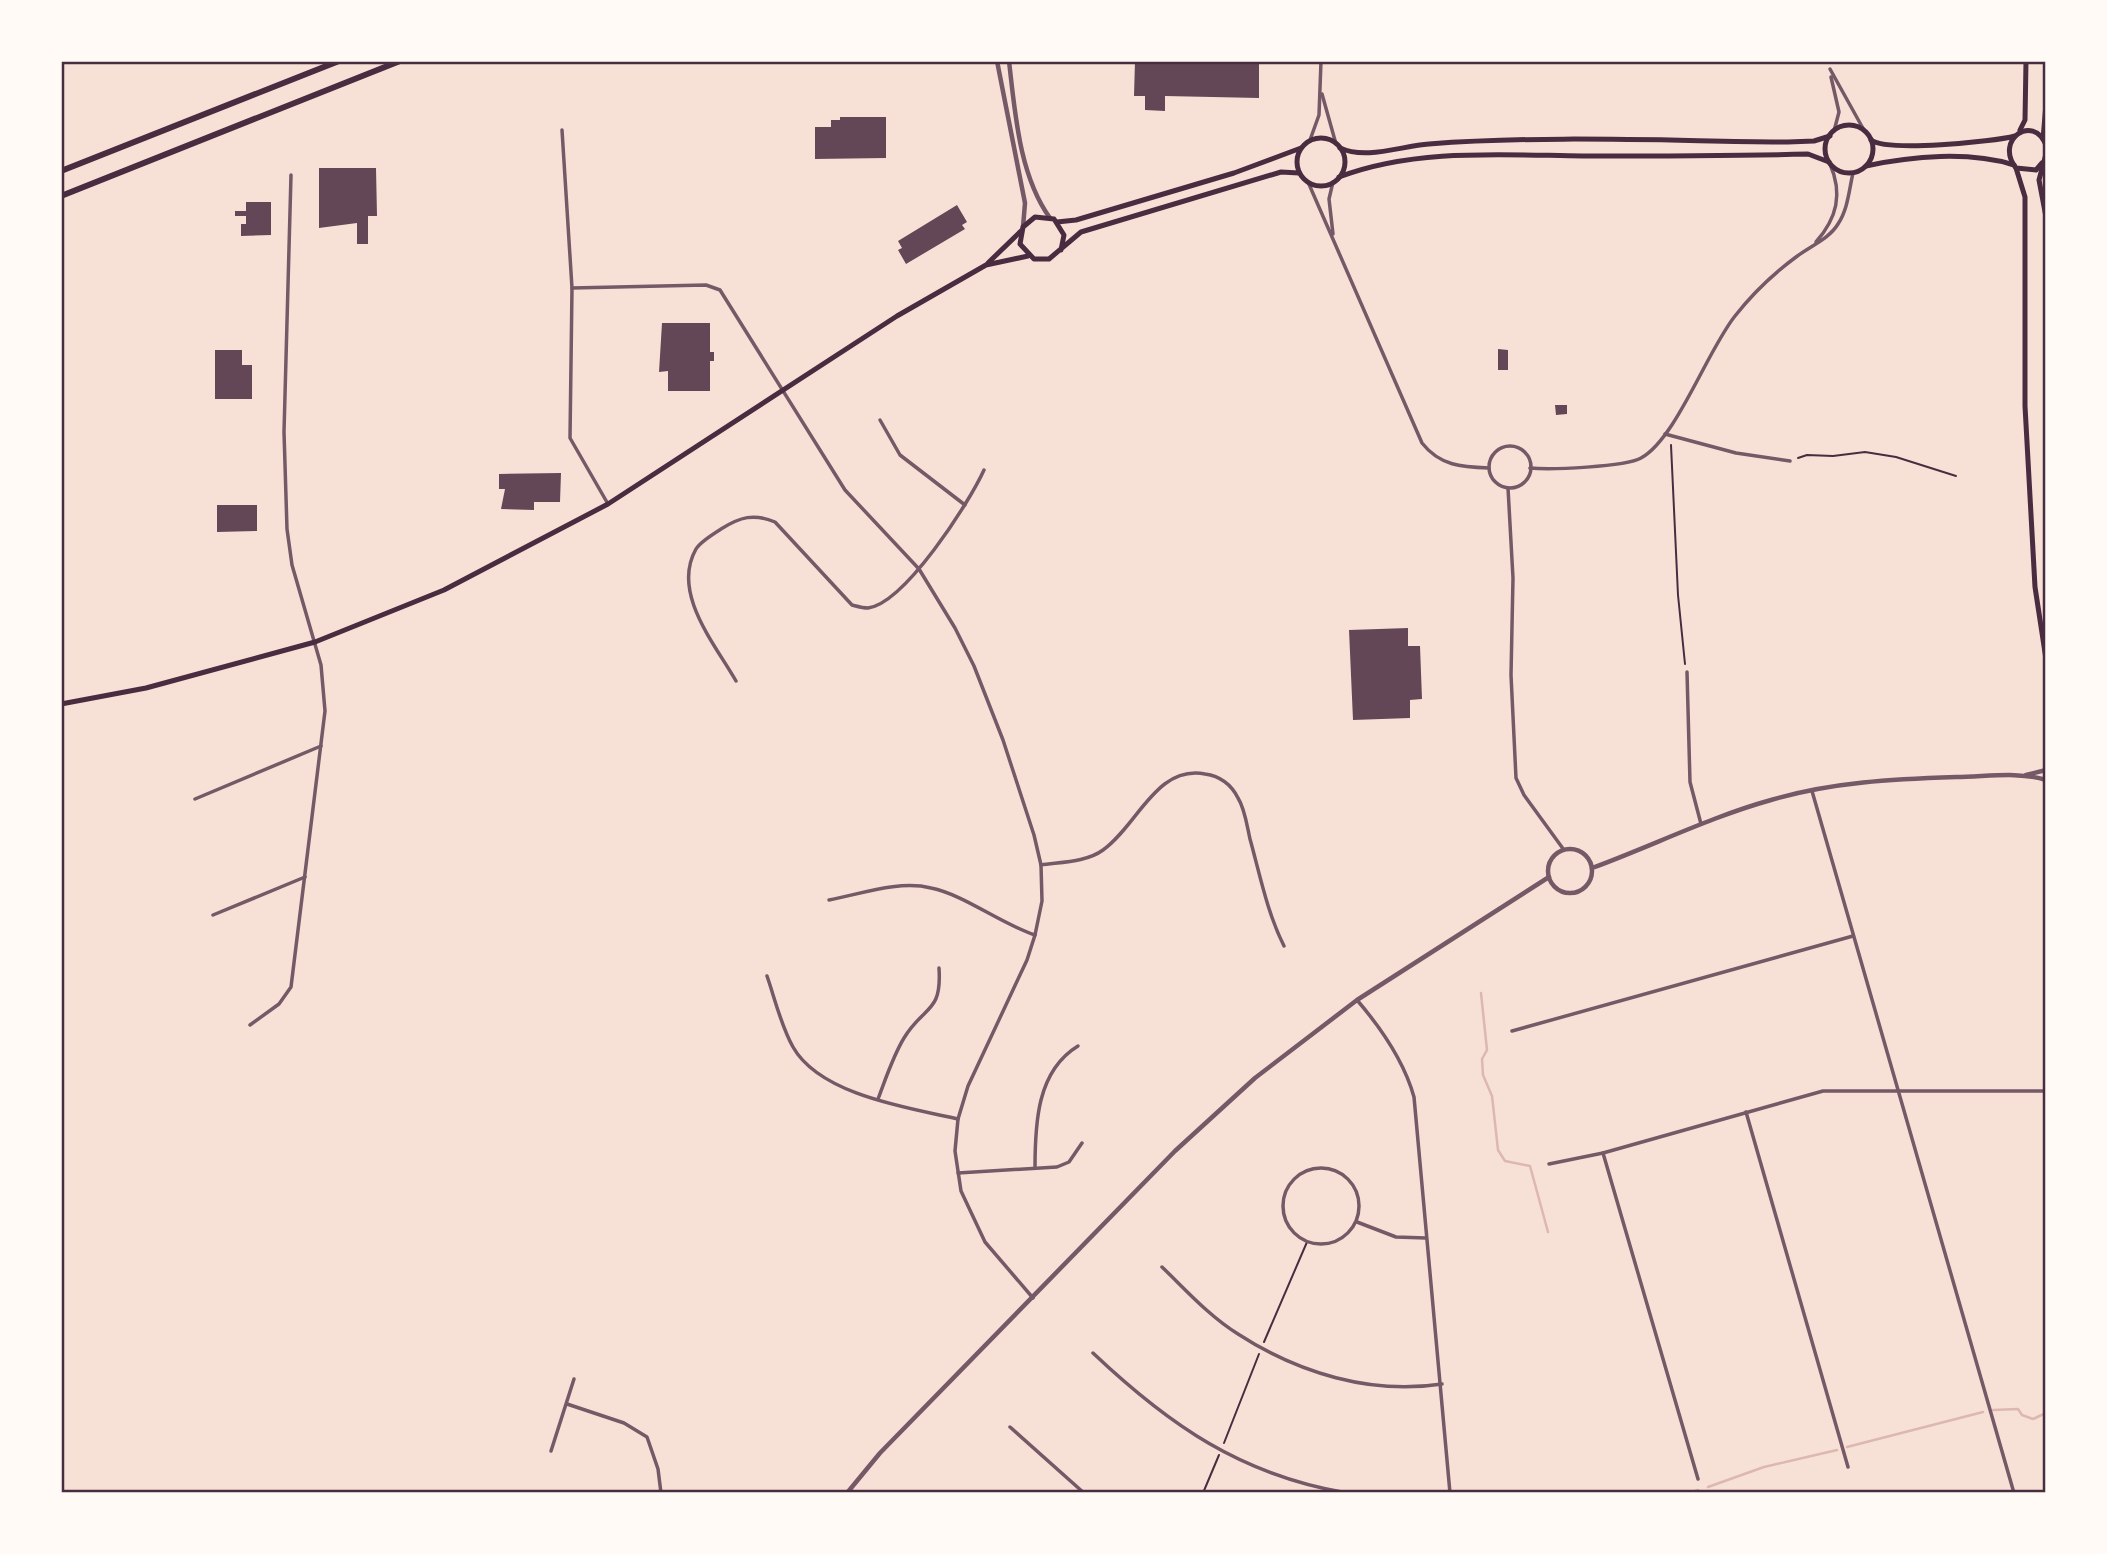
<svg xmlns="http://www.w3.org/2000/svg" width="2107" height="1554" font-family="Poppins,sans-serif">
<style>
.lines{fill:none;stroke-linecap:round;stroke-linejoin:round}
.stream{stroke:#dcb8b0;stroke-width:2.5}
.building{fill:#644757}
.path{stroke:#4a2c40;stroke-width:2}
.minor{stroke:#755966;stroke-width:3.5}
.tertiary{stroke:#755966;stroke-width:4.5}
.secondary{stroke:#4a2c40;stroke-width:5}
.trunk{stroke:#4a2c40;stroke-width:6}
.neatline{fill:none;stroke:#4a2c40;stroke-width:2.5}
</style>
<rect width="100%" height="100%" fill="#f7e1d7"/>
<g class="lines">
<g class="stream">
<polyline points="1481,993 1487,1050 1482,1059 1483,1075 1492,1096 1498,1150 1505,1161 1530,1166 1548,1232"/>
<polyline points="1993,1410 2018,1409 2022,1415 2033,1419 2046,1413"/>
<polyline points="1847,1447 1983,1412"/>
<polyline points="1708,1487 1764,1467 1837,1450"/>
<polyline points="1689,1493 1698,1490"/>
</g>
</g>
<g class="building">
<polygon points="1135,61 1259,61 1259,98 1165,96 1165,111 1145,110 1145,96 1134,96"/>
<polygon points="840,117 886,117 886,158 815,159 815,127 831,127 831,120 840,120"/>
<polygon points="319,168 376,168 377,216 368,216 368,244 357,244 357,223 319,228"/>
<polygon points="246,202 271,202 271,235 241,236 241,224 246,224 246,216 235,216 235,211 246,211"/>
<polygon points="957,205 967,222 962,225 965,229 906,264 898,250 902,248 898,241"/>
<polygon points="662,323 710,323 710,352 714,352 714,361 710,361 710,391 668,391 668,371 659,372"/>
<polygon points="1498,349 1508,350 1508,370 1498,370"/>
<polygon points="215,350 242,350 242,365 252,365 252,399 215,399"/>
<polygon points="1555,405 1567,405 1567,414 1556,415"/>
<polygon points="561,473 560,502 534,502 534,510 501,509 505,489 499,489 499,474"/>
<polygon points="217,505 257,505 257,531 217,532"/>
<polygon points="1408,628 1408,646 1420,646 1422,699 1410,700 1410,718 1353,720 1349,630"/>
</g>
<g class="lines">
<g class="path">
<polyline points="1671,445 1678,595 1685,664"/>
<polyline points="1798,458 1807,455 1833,456 1865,452 1896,457 1956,476"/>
<polyline points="1264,1342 1307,1242"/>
<polyline points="1224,1443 1259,1354"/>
<polyline points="1203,1493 1219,1455"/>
</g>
<g class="minor">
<polyline points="1830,69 1865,132"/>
<polyline points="1831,77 1839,112 1834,131"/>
<polyline points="1322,94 1336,144"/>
<polyline points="562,130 572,288 570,438 608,504"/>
<polyline points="1310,140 1319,115 1321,61"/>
<path d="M1308,182L1422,443C1440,466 1462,467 1489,468"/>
<polyline points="1333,234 1329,199 1333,182"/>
<path d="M1816,242C1837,218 1843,194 1830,164"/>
<polyline points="572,288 706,285 720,290 845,490 919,569 955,628 974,666 1003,740 1034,835 1041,865 1042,901 1035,935 1027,960 968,1086 958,1119 955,1151 961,1191 985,1242 1033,1298"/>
<polyline points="880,420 900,455 965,505"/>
<polyline points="1665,434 1736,453 1790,461"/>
<circle cx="1510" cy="467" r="21"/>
<path d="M1530,468C1550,470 1625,467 1641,458C1676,439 1707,351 1735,316C1753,293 1773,274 1796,257C1810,246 1829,239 1838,224C1848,209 1849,190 1853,173"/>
<polyline points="1508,488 1513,578 1511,675 1516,778 1524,795 1564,850"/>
<polyline points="1687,672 1690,782 1701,824"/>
<path d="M736,681C715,644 671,593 696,549C700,542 713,534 721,529C740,517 754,513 775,522L852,605C856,606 863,608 868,608C905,603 969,503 984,470"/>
<polyline points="1812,791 2014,1493"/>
<polyline points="195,799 321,746"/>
<path d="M1041,865C1061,862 1087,862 1103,850C1138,825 1156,765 1205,774C1219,776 1231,784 1238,798C1245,809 1247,826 1250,839C1260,875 1267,912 1284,946"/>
<path d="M829,900C861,894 899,880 931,888C965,895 999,923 1035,935"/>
<polyline points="213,915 305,877"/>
<path d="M767,976C775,999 781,1026 793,1047C820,1095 909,1108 958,1119"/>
<path d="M1357,1000C1381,1028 1404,1061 1414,1097L1450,1493"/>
<polyline points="250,1025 279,1004 291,987 325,711 321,665 292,565 287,529 284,432 291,175"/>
<polyline points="1512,1031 1853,936"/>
<path d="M878,1099C886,1078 893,1056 904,1038C924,1005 942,1014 939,968"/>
<polyline points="1746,1112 1848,1467"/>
<polyline points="1603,1153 1698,1479"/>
<polyline points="1549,1164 1603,1153 1823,1091 2046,1091"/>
<circle cx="1321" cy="1206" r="38"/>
<path d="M1035,1168C1035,1123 1037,1071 1078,1046"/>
<polyline points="958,1173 1057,1167 1069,1162 1082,1143"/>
<polyline points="1357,1222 1396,1237 1426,1238"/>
<path d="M1162,1267C1186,1290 1209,1316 1238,1334C1298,1373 1371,1395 1442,1384"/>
<path d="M1093,1353C1169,1425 1241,1475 1347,1493"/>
<polyline points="567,1404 624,1423 647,1437 658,1469 661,1493"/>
<polyline points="1010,1427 1084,1493"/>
<polyline points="551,1451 574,1379"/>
</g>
<g class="tertiary">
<polyline points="997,61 1025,203 1023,227"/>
<path d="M1009,61C1015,112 1019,175 1050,218"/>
<polyline points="2026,775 2046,770"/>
<circle cx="1570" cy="871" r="22"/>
<path d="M1592,868C1652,846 1710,817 1771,800C1832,782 1894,779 1956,777C1985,777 2018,771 2046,780"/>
<polyline points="847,1493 880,1453 1175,1151 1255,1078 1357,1000 1549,877"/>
</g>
<g class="secondary">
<circle cx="1849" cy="149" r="24"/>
<polyline points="2020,130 2025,120 2026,61"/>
<circle cx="1321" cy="162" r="24"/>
<polyline points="2043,139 2046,104"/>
<path d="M1871,140C1887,152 1993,142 2015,136"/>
<path d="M1340,148C1366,160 1401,146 1429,144C1548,135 1669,141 1788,142L1814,141L1830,136"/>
<polyline points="2046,154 2039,180 2046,217"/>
<path d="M2042,163L2036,170L2016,168C1994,140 2033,113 2046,145"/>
<path d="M1866,166C1912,156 1969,151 2014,165"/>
<polyline points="2016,168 2025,197 2025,406 2035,587 2046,659"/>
<path d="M1339,177C1415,148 1503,155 1583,156C1658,156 1733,156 1808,154L1829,162"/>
<polyline points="1057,222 1076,220 1234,173 1301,148"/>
<polyline points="1061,250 1064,235 1054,219 1035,217 1023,227 1020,244 1034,259 1049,259 1081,232 1281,172 1299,173"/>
<polyline points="988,263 1021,231"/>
<polyline points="61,704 146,688 315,642 444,590 608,504 897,316 986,265 1028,256"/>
</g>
<g class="trunk">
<polyline points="61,171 339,61"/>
<polyline points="61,196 400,61"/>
</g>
</g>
<rect width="2107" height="1554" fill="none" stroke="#fffaf5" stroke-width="126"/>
<rect x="63" y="63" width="1981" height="1428" class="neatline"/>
</svg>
